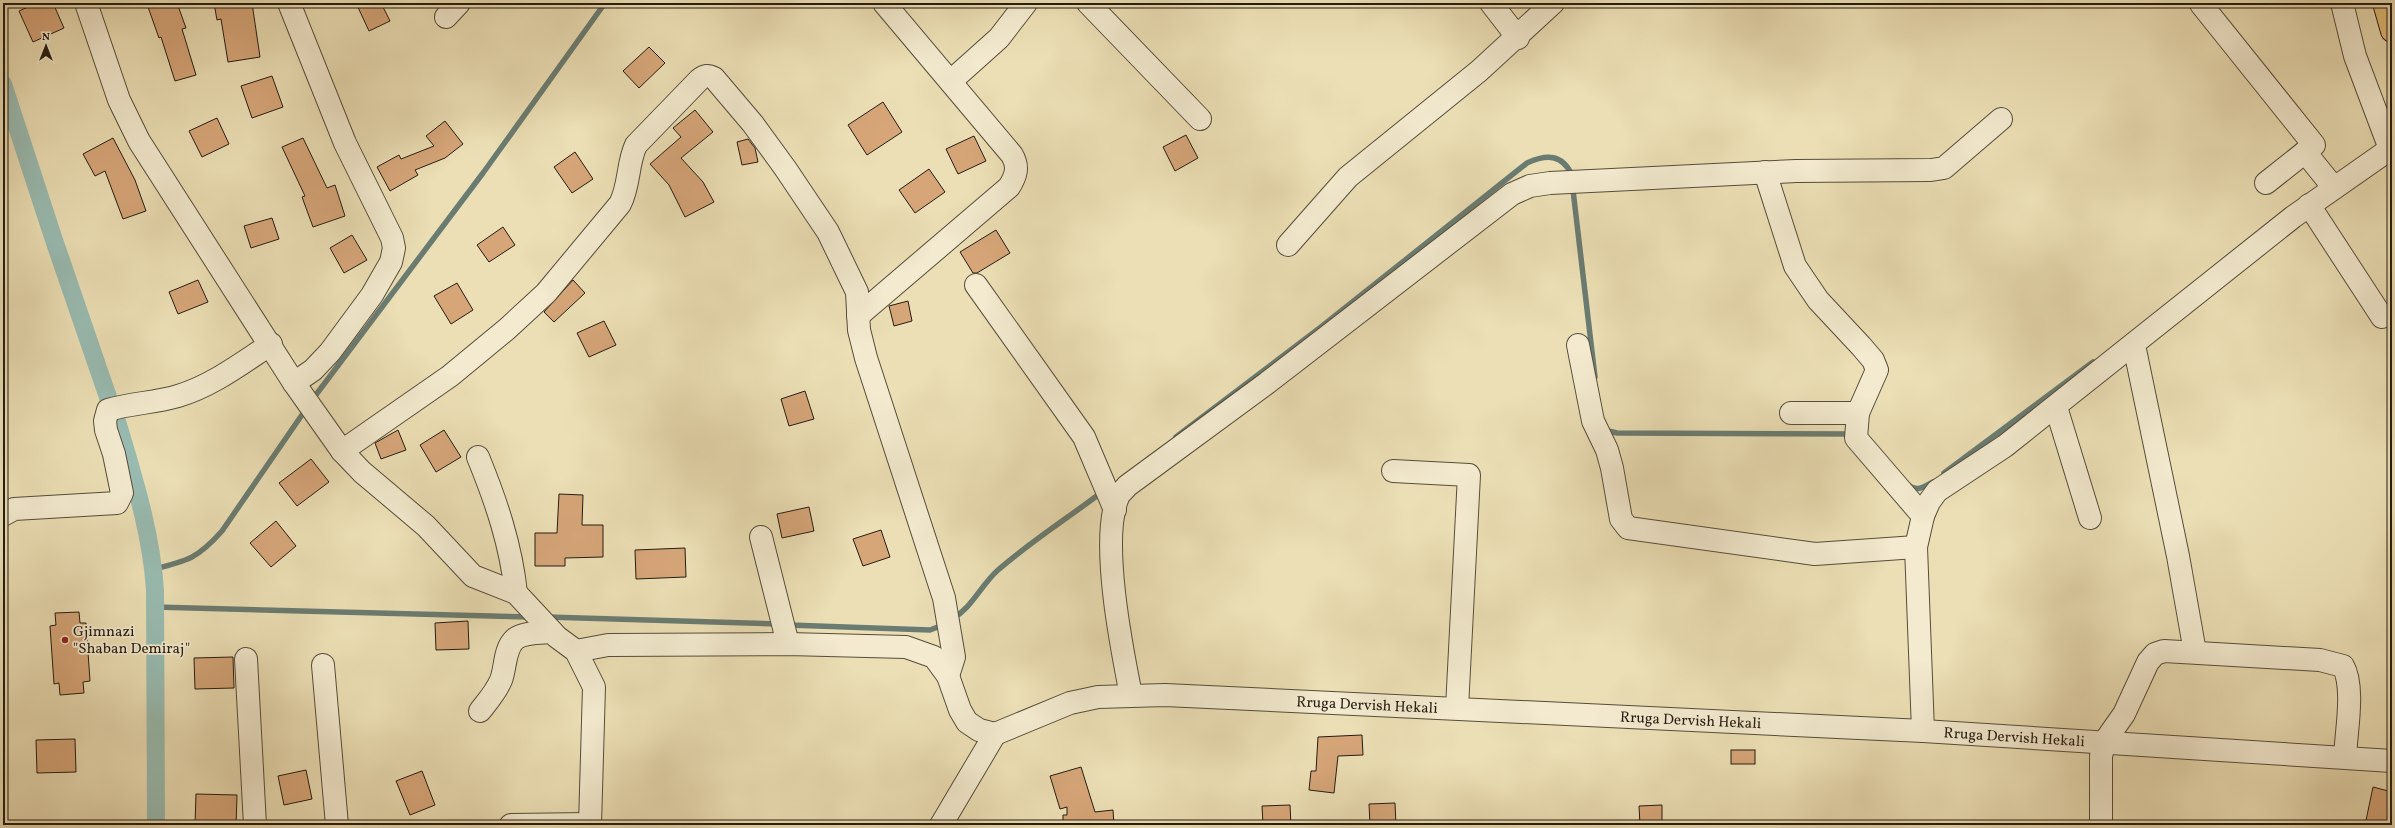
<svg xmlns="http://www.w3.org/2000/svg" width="2395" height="828" font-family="Vollkorn,serif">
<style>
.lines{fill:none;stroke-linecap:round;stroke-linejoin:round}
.stream{stroke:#6a7c72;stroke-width:5.5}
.canal{stroke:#99bcb2;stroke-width:18}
.building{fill:#d6a679;stroke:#241c11}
.minor-casing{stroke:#564d3a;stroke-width:24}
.major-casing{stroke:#241c11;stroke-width:24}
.minor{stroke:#f3eacf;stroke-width:22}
.major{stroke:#e6c07a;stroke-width:22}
.poi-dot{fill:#8f2418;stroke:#f3eacf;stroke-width:1.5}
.labels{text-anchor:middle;stroke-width:3.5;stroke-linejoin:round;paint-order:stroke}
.poi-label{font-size:15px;fill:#241c11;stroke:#f3eacf;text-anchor:start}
.street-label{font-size:15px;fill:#241c11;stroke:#f3eacf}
</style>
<rect width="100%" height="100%" fill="#ecdfb5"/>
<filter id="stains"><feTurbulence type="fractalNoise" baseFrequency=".005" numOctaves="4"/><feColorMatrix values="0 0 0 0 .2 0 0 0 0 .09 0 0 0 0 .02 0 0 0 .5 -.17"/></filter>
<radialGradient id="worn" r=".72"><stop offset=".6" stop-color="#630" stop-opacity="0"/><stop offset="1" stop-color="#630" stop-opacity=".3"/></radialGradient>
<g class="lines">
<g class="stream">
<polyline points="1573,190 1595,377"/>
<polyline points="312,400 483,173 605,3"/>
<polyline points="1604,430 1617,433 1853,434"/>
<path d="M1176,437L1321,327L1527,163C1547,154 1562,154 1572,175"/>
<polyline points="1944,473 2093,362"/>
<path d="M1908,485C1917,492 1924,487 1933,482"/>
<path d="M154,569C188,561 198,558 222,531L306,409"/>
<polyline points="155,607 530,617"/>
<polyline points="547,617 778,624"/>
<path d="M952,619C972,608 981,585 998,570C1030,542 1068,518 1102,492"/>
<polyline points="789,625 930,630 943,625"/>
</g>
<g class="canal">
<polyline points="3,84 54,240 109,400"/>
<path d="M114,411C131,470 151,528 155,590L156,825"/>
</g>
</g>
<g class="building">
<polygon points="37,3 53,3 64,28 33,42 19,11"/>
<polygon points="159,3 177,3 186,28 182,29 196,75 175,81 161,37 159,38 148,7"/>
<polygon points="214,3 252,3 260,57 228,62 221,19 217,20"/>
<polygon points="356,3 381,3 390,21 369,31"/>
<polygon points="649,47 665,63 639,88 623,71"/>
<polygon points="272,76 283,107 252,118 241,86"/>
<polygon points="883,102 902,132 867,155 848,125"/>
<polygon points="695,110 713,132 681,158 703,182 714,202 685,217 669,185 650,164 681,137 673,128"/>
<polygon points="217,118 229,144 202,157 189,131"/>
<polygon points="445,121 463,144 445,158 415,170 418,175 390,191 377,167 399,155 401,159 434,146 426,136"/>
<polygon points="1186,135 1198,158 1175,171 1163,147"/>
<polygon points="974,136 986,161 958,174 946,149"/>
<polygon points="113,138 135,180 146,211 123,219 105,171 95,176 83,154"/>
<polygon points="303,138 327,188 335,185 345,216 313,227 302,197 305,196 282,147"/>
<polygon points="748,139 755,148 758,162 742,165 737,142"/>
<polygon points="575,152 593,179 572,193 554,167"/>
<polygon points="929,169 945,192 915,213 899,190"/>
<polygon points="272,218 279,239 251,248 244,226"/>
<polygon points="503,227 515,245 489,262 477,245"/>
<polygon points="996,230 1010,253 977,273 973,273 960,252"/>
<polygon points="352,235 367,260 344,273 330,248"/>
<polygon points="198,280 208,302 178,314 169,292"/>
<polygon points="573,280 585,293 554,322 544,312"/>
<polygon points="457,283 473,310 451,324 434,296"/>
<polygon points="908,301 912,321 894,326 889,306"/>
<polygon points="604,321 616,345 589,357 577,333"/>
<polygon points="805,391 814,419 789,426 781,399"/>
<polygon points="398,430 406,450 381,459 375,443"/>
<polygon points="444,430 461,457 436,472 420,445"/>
<polygon points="311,459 329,482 297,506 279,483"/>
<polygon points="559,494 583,495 582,525 603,525 603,557 565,558 565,566 535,566 535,533 557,533"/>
<polygon points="809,507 814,531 782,538 777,514"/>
<polygon points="276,521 296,546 271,567 250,543"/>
<polygon points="881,530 890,557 863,566 853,539"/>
<polygon points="685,548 686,577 636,579 635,550"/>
<polygon points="79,612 80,623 86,623 90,681 83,682 84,693 60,695 59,683 54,684 50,626 56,625 55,613"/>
<polygon points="468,621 469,649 436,650 435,623"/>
<polygon points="233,657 234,688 195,689 194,658"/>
<polygon points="1362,735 1363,755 1338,756 1334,793 1309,790 1311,771 1316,771 1318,737"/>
<polygon points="75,739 76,772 37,773 36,740"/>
<rect x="1731" y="750" width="24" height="14"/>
<polygon points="1081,767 1095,812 1113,810 1114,825 1063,825 1063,815 1067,815 1067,807 1060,809 1050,776"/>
<polygon points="306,770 312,799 284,805 278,776"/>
<polygon points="422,771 435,805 410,815 396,781"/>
<polygon points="2373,787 2392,792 2392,825 2365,825"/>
<polygon points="196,794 237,795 236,825 195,825"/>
<polygon points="1395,803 1396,825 1370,825 1369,804"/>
<polygon points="1290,805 1291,825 1263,825 1262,806"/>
<polygon points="1662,805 1662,824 1640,825 1639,806"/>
</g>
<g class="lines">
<g class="minor-casing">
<g id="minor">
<polyline points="86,3 119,100 139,141 294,383 342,451 362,472 426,526 473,576 516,593 557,637 576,651 594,687 590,825"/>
<polyline points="289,3 345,143 392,238 394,248 391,262 372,295 330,352 313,370 294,383"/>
<polyline points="1088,3 1200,119"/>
<polyline points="1491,3 1518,38"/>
<polyline points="2342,3 2355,56 2390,149"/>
<polyline points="2201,4 2314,145 2266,183"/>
<polyline points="446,17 459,3"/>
<polyline points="951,81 999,38 1026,3"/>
<polyline points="2305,152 2334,188"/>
<polyline points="1765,172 1795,266 1818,300 1861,346 1873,360 1877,370 1858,413 1856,438 1923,516"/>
<polyline points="2309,205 2382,317"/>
<polyline points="1288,245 1348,177 1479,71 1553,3"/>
<polyline points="976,285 1084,437 1115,510"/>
<path d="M858,316L1009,187C1016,176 1019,167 1012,155L884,3"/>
<polyline points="1578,345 1593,421 1607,450 1612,468 1621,519 1628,528 1815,554 1916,547"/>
<polyline points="2134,345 2178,556 2195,652"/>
<polyline points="2056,407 2090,518"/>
<polyline points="1791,413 1858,413"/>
<path d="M342,451L450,376L507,329L546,293L620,204C630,185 627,164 636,145L699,80C705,75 708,75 714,78L753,124L785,168L828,232L857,292L859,330L866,358L944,598L954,657L948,676"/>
<path d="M478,457C496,501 511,545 516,593"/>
<polyline points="1393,471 1469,475 1457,708"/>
<path d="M3,515L14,509L117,503L122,493L114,454L106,430L105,421L108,410C131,403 155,403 178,396C212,386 242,363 271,344"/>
<polyline points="761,537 788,644"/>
<polyline points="576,651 608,645 788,644 906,647 934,657 948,676 960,710 967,722 979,730 995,734"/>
<polyline points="246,659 255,825"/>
<polyline points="323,665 337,825"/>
<path d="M1131,695C1122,650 1099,536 1119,495C1121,492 1125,489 1127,486L1267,383L1512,194L1530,186L1550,183L1796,171L1931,170L1944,168L2001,119"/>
<path d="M480,711C488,701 496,692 501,680C506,667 504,649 515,639C524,632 541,633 552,632"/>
<polyline points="1923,731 1916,547 1923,516 1929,502 1937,491 2005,446 2293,217 2390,149 2392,154"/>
<path id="s1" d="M995,734L1070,703L1098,697L1165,695L1923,731L2392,761"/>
<polyline points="511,825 590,824"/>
<polyline points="941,825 995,734"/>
<path d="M2101,825V756L2105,741L2124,714L2148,662L2155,654L2164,651L2320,660L2343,666C2355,687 2346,732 2345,757"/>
</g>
</g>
<g class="major-casing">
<polyline id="major" points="2384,3 2392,31"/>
</g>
<use href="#minor" class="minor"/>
<use href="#major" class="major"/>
</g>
<circle class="poi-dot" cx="65" cy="640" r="4"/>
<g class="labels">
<g class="poi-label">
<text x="73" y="636">Gjimnazi<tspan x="73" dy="17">"Shaban Demiraj"</tspan></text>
</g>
<g class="street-label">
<text dy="5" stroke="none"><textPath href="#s1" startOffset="379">Rruga Dervish Hekali</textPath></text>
<text dy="5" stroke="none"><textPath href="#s1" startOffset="703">Rruga Dervish Hekali</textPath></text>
<text dy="5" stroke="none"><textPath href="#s1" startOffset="1027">Rruga Dervish Hekali</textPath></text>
</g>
</g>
<rect width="2395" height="828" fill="none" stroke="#ecdfb5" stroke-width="16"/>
<rect x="4" y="4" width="2387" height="820" fill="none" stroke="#241c11" stroke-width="2"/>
<rect x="8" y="8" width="2379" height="812" fill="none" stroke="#241c11"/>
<g transform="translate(46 46)" stroke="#f3eacf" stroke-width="3" paint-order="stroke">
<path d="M0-3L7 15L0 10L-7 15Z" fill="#241c11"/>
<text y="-6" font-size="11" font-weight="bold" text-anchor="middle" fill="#241c11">N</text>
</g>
<rect width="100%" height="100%" filter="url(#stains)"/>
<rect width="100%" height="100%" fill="url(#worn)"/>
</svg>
